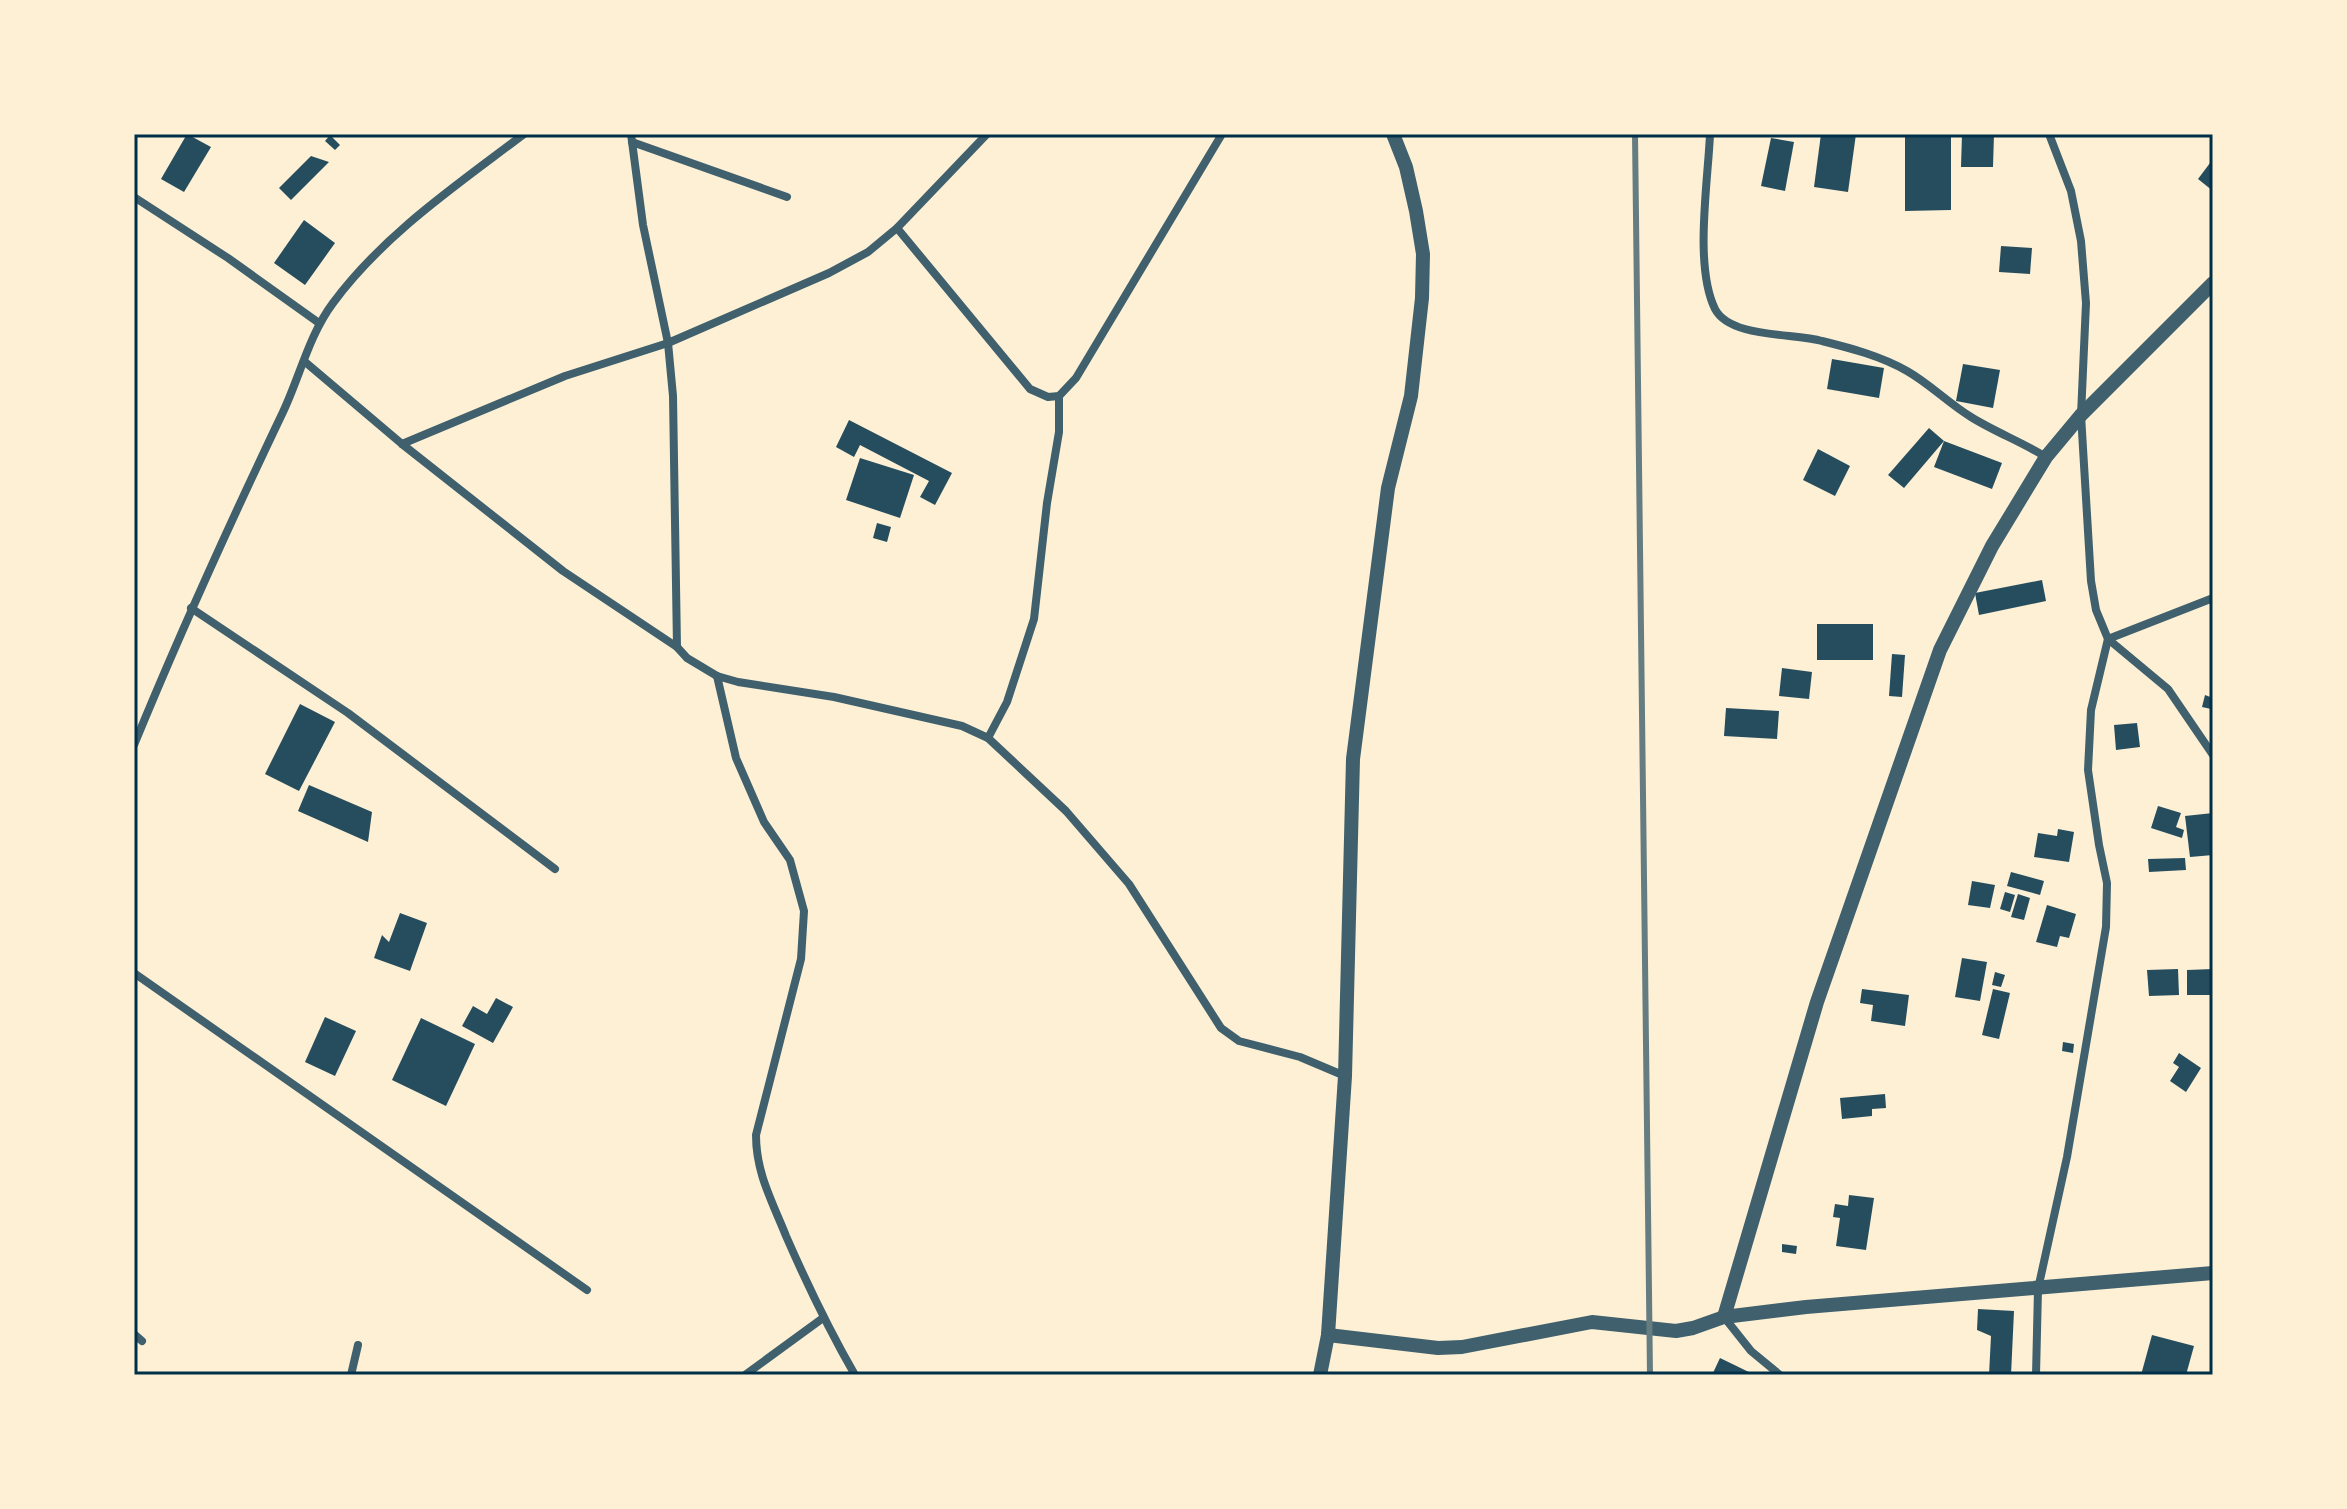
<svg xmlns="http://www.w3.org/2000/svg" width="2347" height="1509" font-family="Bitter,serif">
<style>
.building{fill:#264d5e}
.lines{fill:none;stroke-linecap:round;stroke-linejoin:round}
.minor{stroke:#3f606c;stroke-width:8}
.tertiary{stroke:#3f606c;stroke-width:14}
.rail{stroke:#657d81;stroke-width:6}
.neatline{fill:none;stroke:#003049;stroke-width:3}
</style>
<rect width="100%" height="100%" fill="#fdf0d5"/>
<g class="building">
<polygon points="187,134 211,147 184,192 161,179"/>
<polygon points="1821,134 1856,134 1848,192 1814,187"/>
<polygon points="1905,134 1951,134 1951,210 1905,211"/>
<polygon points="1962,134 1994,134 1993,167 1961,167"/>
<polygon points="330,135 340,145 335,150 325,141"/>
<polygon points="1771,138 1794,142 1785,191 1761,186"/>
<polygon points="311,156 329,162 291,200 279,188"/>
<polygon points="2213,159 2213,191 2198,179"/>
<polygon points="304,220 335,243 305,285 274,263"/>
<polygon points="2001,246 2032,248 2030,274 1999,272"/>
<polygon points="1832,359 1884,368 1879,398 1827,389"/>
<polygon points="1963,364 2000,370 1993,408 1956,401"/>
<polygon points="849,420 952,473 935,505 920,497 929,481 860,445 854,457 836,447"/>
<polygon points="1929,428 1944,441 1904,488 1888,475"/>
<polygon points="1944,441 2002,463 1992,489 1934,467"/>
<polygon points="1818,449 1850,466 1835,496 1803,480"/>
<polygon points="860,458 914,475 900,518 846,500"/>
<polygon points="877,523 891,527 887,542 873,538"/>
<polygon points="2042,580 2046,601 1979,615 1975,593"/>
<rect x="1817" y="624" width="56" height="36"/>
<polygon points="1892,654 1905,655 1902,697 1889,696"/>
<polygon points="1782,668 1812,672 1809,699 1779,696"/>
<polygon points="2205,695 2213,698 2211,709 2202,707"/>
<polygon points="300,704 335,722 299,791 265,774"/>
<polygon points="1726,708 1779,711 1777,739 1724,736"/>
<polygon points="2137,723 2140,747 2116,750 2114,725"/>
<polygon points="309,785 372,812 368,842 298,811"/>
<polygon points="2158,806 2181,813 2176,827 2184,830 2182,838 2151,828"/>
<polygon points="2213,813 2213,855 2190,857 2185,816"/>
<polygon points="2058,829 2074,832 2069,862 2034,857 2038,833 2057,836"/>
<polygon points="2185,858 2186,870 2149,872 2148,859"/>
<polygon points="2011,872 2044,881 2040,895 2007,886"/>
<polygon points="1972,881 1995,885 1990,908 1968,905"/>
<polygon points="2005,892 2015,895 2010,912 2000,909"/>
<polygon points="2018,894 2030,898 2024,920 2011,917"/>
<polygon points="2047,905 2076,914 2069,938 2060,936 2057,947 2036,942"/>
<polygon points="400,913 427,923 410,971 374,958 382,935 389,942"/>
<polygon points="1962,958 1987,962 1980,1001 1955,997"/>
<polygon points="2178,969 2179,995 2149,996 2147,970"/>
<polygon points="2213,969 2213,995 2187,995 2187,970"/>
<polygon points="1995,972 2005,975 2001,987 1992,985"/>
<polygon points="1862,989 1909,995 1905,1026 1871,1021 1873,1005 1860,1003"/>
<polygon points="1993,989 2010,993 1999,1039 1982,1035"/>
<polygon points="496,998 513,1007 493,1043 462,1026 473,1006 487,1014"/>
<polygon points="325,1017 356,1031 335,1076 305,1062"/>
<polygon points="421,1018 475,1044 446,1106 392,1080"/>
<polygon points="2063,1042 2074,1044 2073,1053 2062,1051"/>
<polygon points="2179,1053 2201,1068 2186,1092 2170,1081 2179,1067 2173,1063"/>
<polygon points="1885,1094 1886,1108 1872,1109 1872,1116 1842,1119 1840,1098"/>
<polygon points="1849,1195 1874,1198 1866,1250 1836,1246 1840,1218 1833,1217 1835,1204 1848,1206"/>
<polygon points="1782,1244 1797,1246 1796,1254 1782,1252"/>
<polygon points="1978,1309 2014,1311 2011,1375 1989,1375 1991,1336 1977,1330"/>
<polygon points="2152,1335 2194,1346 2186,1375 2141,1375"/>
<polygon points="1720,1358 1755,1375 1712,1375"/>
</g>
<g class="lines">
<g class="minor">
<polyline points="631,134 643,225 668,343 673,396 677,647 687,658 717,676 738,682 834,697 962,726 988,738 1066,811 1129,884 1221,1028 1239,1041 1300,1057 1345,1076"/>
<path d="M1710,134C1708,182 1694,266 1715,309C1730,338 1793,333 1822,341C1850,348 1881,356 1907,371C1930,384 1948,403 1971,417C1995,432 2022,442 2046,457"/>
<polyline points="2049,134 2071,191 2081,241 2086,303 2081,415 2091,581 2096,610 2108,639 2168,689 2213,755"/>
<polyline points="632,142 787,197"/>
<polyline points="134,197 228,258 319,323"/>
<polyline points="897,228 1030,389 1048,397 1059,396 1076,378 1222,134"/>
<polyline points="304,361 402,444 563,571 677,647"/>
<polyline points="402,444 565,376 668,343 829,273 868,252 897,228 987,134"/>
<polyline points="191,608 348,713 555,869"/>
<path d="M717,676L736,758L764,822L790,860L804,911L801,959L756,1135C756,1173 772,1201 786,1236C807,1284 829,1330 855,1375"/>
<polyline points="988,738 1007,702 1034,619 1047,503 1059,432 1059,396"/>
<path d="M134,745C180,633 230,523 283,412C300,376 309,335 333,303C384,234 457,185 524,134"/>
<polyline points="134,973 587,1290"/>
<polyline points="1724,1317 1751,1351 1780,1375"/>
<polyline points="134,1334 142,1341"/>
<polyline points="351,1375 358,1345"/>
<polyline points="745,1375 823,1318"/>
<polyline points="2036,1375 2038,1289 2067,1157 2106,927 2107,883 2099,845 2088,770 2091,710 2108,639 2213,598"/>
</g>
<g class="tertiary">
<polyline points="1724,1317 1817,1002 1940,650 1992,546 2046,457 2081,415 2213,283"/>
<polyline points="1328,1335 1438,1348 1462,1347 1592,1322 1676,1331 1693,1328 1724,1317 1806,1307 2213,1273"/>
<polyline points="1320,1375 1328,1335 1345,1076 1353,759 1388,488 1411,396 1422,298 1423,254 1416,211 1406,167 1393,134"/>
</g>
<polyline class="rail" points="1635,134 1650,1375"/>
</g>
<rect width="2347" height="1509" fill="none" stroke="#fdf0d5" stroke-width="272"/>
<rect x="136" y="136" width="2075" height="1237" class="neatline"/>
</svg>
